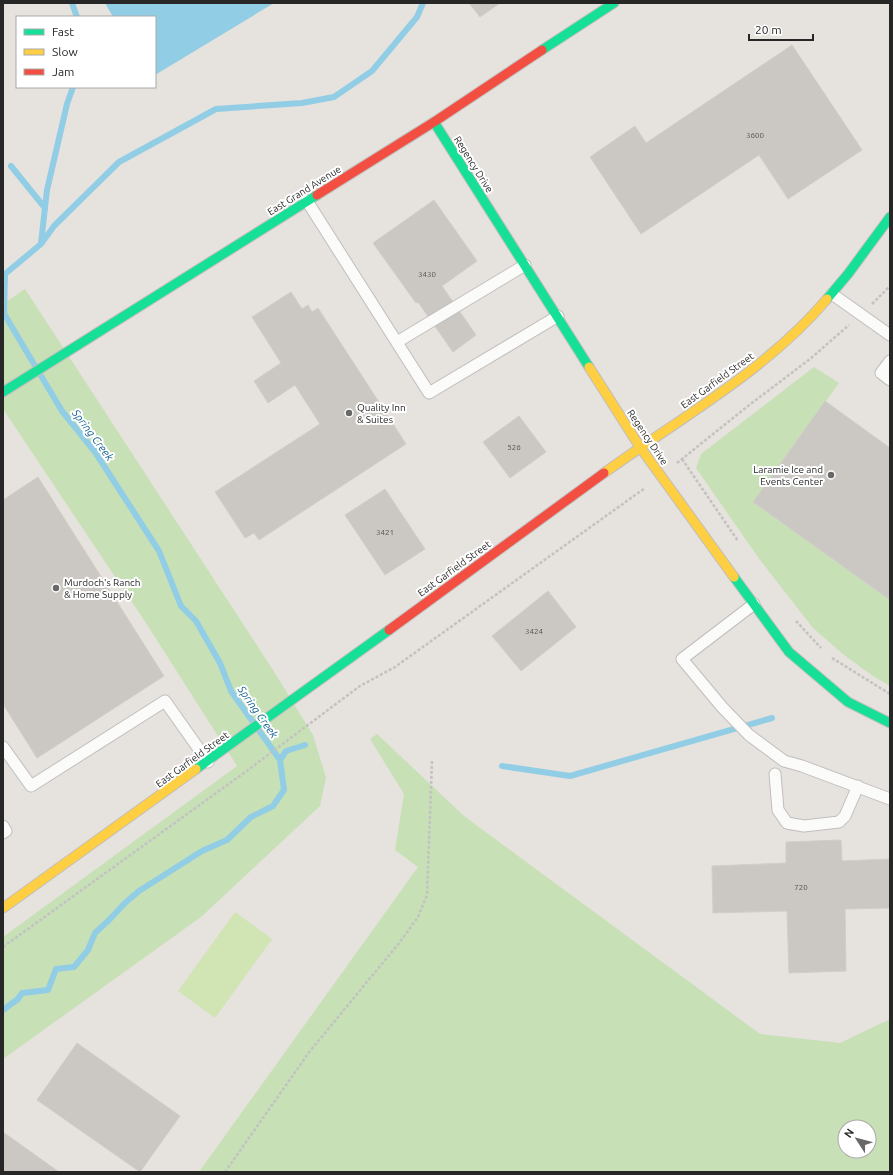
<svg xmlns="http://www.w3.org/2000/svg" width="893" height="1175" font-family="Ubuntu,sans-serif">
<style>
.green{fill:#c7e0b6;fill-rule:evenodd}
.pitch{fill:#d1e4b4}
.water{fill:#92cde6}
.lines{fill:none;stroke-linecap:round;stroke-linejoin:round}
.stream{stroke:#92cde6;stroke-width:6}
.building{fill:#cbc8c4;stroke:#d1cec9}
.lane-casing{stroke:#c0bebe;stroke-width:13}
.fast-casing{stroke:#c0bebe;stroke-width:11}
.slow-casing{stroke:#c0bebe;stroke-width:11}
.jam-casing{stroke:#c0bebe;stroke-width:11}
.path{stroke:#c2c2c2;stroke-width:2.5;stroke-dasharray:3 2;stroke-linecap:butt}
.lane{stroke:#fbfbfa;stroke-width:11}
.fast{stroke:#16e098;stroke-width:9}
.slow{stroke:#ffcf43;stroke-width:9}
.jam{stroke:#f24e42;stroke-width:9}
.poi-dot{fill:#6a6867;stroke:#fff;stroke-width:1.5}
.labels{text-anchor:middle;stroke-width:4;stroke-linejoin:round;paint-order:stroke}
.number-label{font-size:8px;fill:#525150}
.street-label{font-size:10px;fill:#272727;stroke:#fff}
.poi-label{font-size:10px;fill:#272727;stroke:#fff;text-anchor:start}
.water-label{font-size:11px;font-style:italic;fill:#116191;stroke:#fff}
</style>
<rect width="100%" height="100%" fill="#e6e2dd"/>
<g class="green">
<polygon points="25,289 273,670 313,735 326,778 320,806 201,917 3,1059 3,937 237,766 146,623 3,409 3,304"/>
<polygon points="814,367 839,383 753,502 890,600 890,686 873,676 844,655 813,628 760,560 696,468 701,454"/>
<path d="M377,734L464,816L760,1034L840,1043L890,1019V1172H199L418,867L395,850L404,794L370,739ZM845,1127H869V1151H845Z"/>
</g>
<polygon class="pitch" points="235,912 272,939 215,1018 178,991"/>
<polygon class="water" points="105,3 274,3 155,75 155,17 113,17"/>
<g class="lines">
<g class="stream">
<polyline points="72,3 77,17"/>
<polyline points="11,166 45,208"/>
<polyline points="41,243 47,190 67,104 73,87"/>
<polyline points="3,312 62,411 95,452 159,551 181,606 196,621 220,663 231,691 280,760 284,790 273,806 251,817 227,840 202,851 139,891 125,903 109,920 95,933 88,950 74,967 56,969 48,990 22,993 18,999 3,1010"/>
<polyline points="4,312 5,274 41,244 54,226 119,162 216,109 302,103 334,97 372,71 417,17 423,3"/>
<polyline points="280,760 286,751 305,745"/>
<polyline points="502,766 570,776 772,718"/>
</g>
</g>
<g class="building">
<polygon points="469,3 500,3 480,17"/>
<polygon points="792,45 862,150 788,199 759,155 641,234 590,157 635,126 646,143"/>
<polygon points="434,200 477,261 442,286 476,335 453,352 418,302 416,303 373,243"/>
<polygon points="291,292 302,309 308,305 312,312 318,308 406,444 259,540 254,533 245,538 215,492 320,424 295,385 268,403 254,381 281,363 252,317"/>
<polygon points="825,401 890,448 890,600 753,502"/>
<polygon points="519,416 546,452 510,478 483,442"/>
<polygon points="38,477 164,676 37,758 3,704 3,500"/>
<polygon points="385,489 425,549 385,575 345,515"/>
<polygon points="548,591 576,627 521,671 492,636"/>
<polygon points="841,840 842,861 890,859 890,908 845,909 846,971 789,973 787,911 713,913 712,866 786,863 786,842"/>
<polygon points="77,1043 180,1116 140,1172 37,1100"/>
<polygon points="3,1132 59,1172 3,1172"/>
</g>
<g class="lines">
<g class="lane-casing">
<g id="lane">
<polyline points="307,201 429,393 558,316"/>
<polyline points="832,294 890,335"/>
<polyline points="397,342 525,265"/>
<polyline points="890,361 881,373 890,380"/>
<polyline points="754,604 682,659 722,707 749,735 784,761 802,766 890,799"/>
<polyline points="3,747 31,786 165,701 208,762"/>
<polyline points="775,774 778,810 787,823 804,826 839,822 845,816 858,786"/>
<polyline points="3,826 6,831 3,833"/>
</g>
</g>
<g class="fast-casing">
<g id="fast">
<polyline points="542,50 614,3"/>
<polyline points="434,122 589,367"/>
<polyline points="827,299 848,274 890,217"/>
<polyline points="3,392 317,195"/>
<polyline points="734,577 789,652 848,702 890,723"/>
<polyline points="196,769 389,630"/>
</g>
</g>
<g class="slow-casing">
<g id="slow">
<polyline points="589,367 640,447 734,577"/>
<path d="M604,473C680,418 766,371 827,299"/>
<polyline points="3,908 196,769"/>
</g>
</g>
<g class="jam-casing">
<g id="jam">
<polyline points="317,195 434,122 542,50"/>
<polyline points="389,630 604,473"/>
</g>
</g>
<g class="path">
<polyline points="872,304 890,286"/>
<polyline points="682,459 738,541"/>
<polyline points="677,463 748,406 810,359 849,325"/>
<polyline points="796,621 821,648"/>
<polyline points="832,658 890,694"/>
<polyline points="3,947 248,770 360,686 395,667 645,488"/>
<polyline points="225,1172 310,1051 400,942 418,917 427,895 432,761"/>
</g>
<use href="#lane" class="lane"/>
<use href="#fast" class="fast"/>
<use href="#slow" class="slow"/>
<use href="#jam" class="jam"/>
</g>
<g class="poi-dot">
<circle cx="349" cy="413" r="4"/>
<circle cx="831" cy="475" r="4"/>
<circle cx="56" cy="588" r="4"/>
</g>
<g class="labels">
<g class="number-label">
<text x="755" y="138">3600</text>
<text x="427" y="277">3430</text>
<text x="514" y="450">526</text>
<text x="385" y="535">3421</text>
<text x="534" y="634">3424</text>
<text x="801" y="890">720</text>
</g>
<g class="street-label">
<text transform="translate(474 164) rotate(58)" y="4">Regency Drive</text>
<text transform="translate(304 190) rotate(-32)" y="4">East Grand Avenue</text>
<text transform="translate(717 380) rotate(-36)" y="4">East Garfield Street</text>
<text transform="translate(648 437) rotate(56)" y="4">Regency Drive</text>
<text transform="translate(454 568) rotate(-36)" y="4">East Garfield Street</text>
<text transform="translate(192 759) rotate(-36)" y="4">East Garfield Street</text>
</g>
<g class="poi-label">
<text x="357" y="411">Quality Inn<tspan x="357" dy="12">&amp; Suites</tspan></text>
<text x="823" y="473" text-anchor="end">Laramie Ice and<tspan x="823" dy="12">Events Center</tspan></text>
<text x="64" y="586">Murdoch's Ranch<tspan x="64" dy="12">&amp; Home Supply</tspan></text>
</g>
<g class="water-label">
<text transform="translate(93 435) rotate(53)" y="4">Spring Creek</text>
<text transform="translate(258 712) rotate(55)" y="4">Spring Creek</text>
</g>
</g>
<rect width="893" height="1175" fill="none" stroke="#272727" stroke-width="8"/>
<rect x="16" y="16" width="140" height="72" fill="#ffffff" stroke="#a9a9a9"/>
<rect x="24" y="29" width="20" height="6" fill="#16e098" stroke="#a9a9a9"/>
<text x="52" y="36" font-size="12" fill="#272727">Fast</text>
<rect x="24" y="49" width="20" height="6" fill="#ffcf43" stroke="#a9a9a9"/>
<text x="52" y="56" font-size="12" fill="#272727">Slow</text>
<rect x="24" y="69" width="20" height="6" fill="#f24e42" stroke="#a9a9a9"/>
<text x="52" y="76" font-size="12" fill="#272727">Jam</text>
<g transform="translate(857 1139) rotate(306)"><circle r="19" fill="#ffffff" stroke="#a9a9a9"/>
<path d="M0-3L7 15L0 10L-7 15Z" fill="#6a6867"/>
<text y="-6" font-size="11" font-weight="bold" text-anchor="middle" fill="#272727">N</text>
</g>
<path d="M749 34v6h64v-6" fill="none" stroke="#272727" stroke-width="2"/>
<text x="755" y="34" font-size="12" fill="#272727" stroke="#ffffff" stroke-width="3" paint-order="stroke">20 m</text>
</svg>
